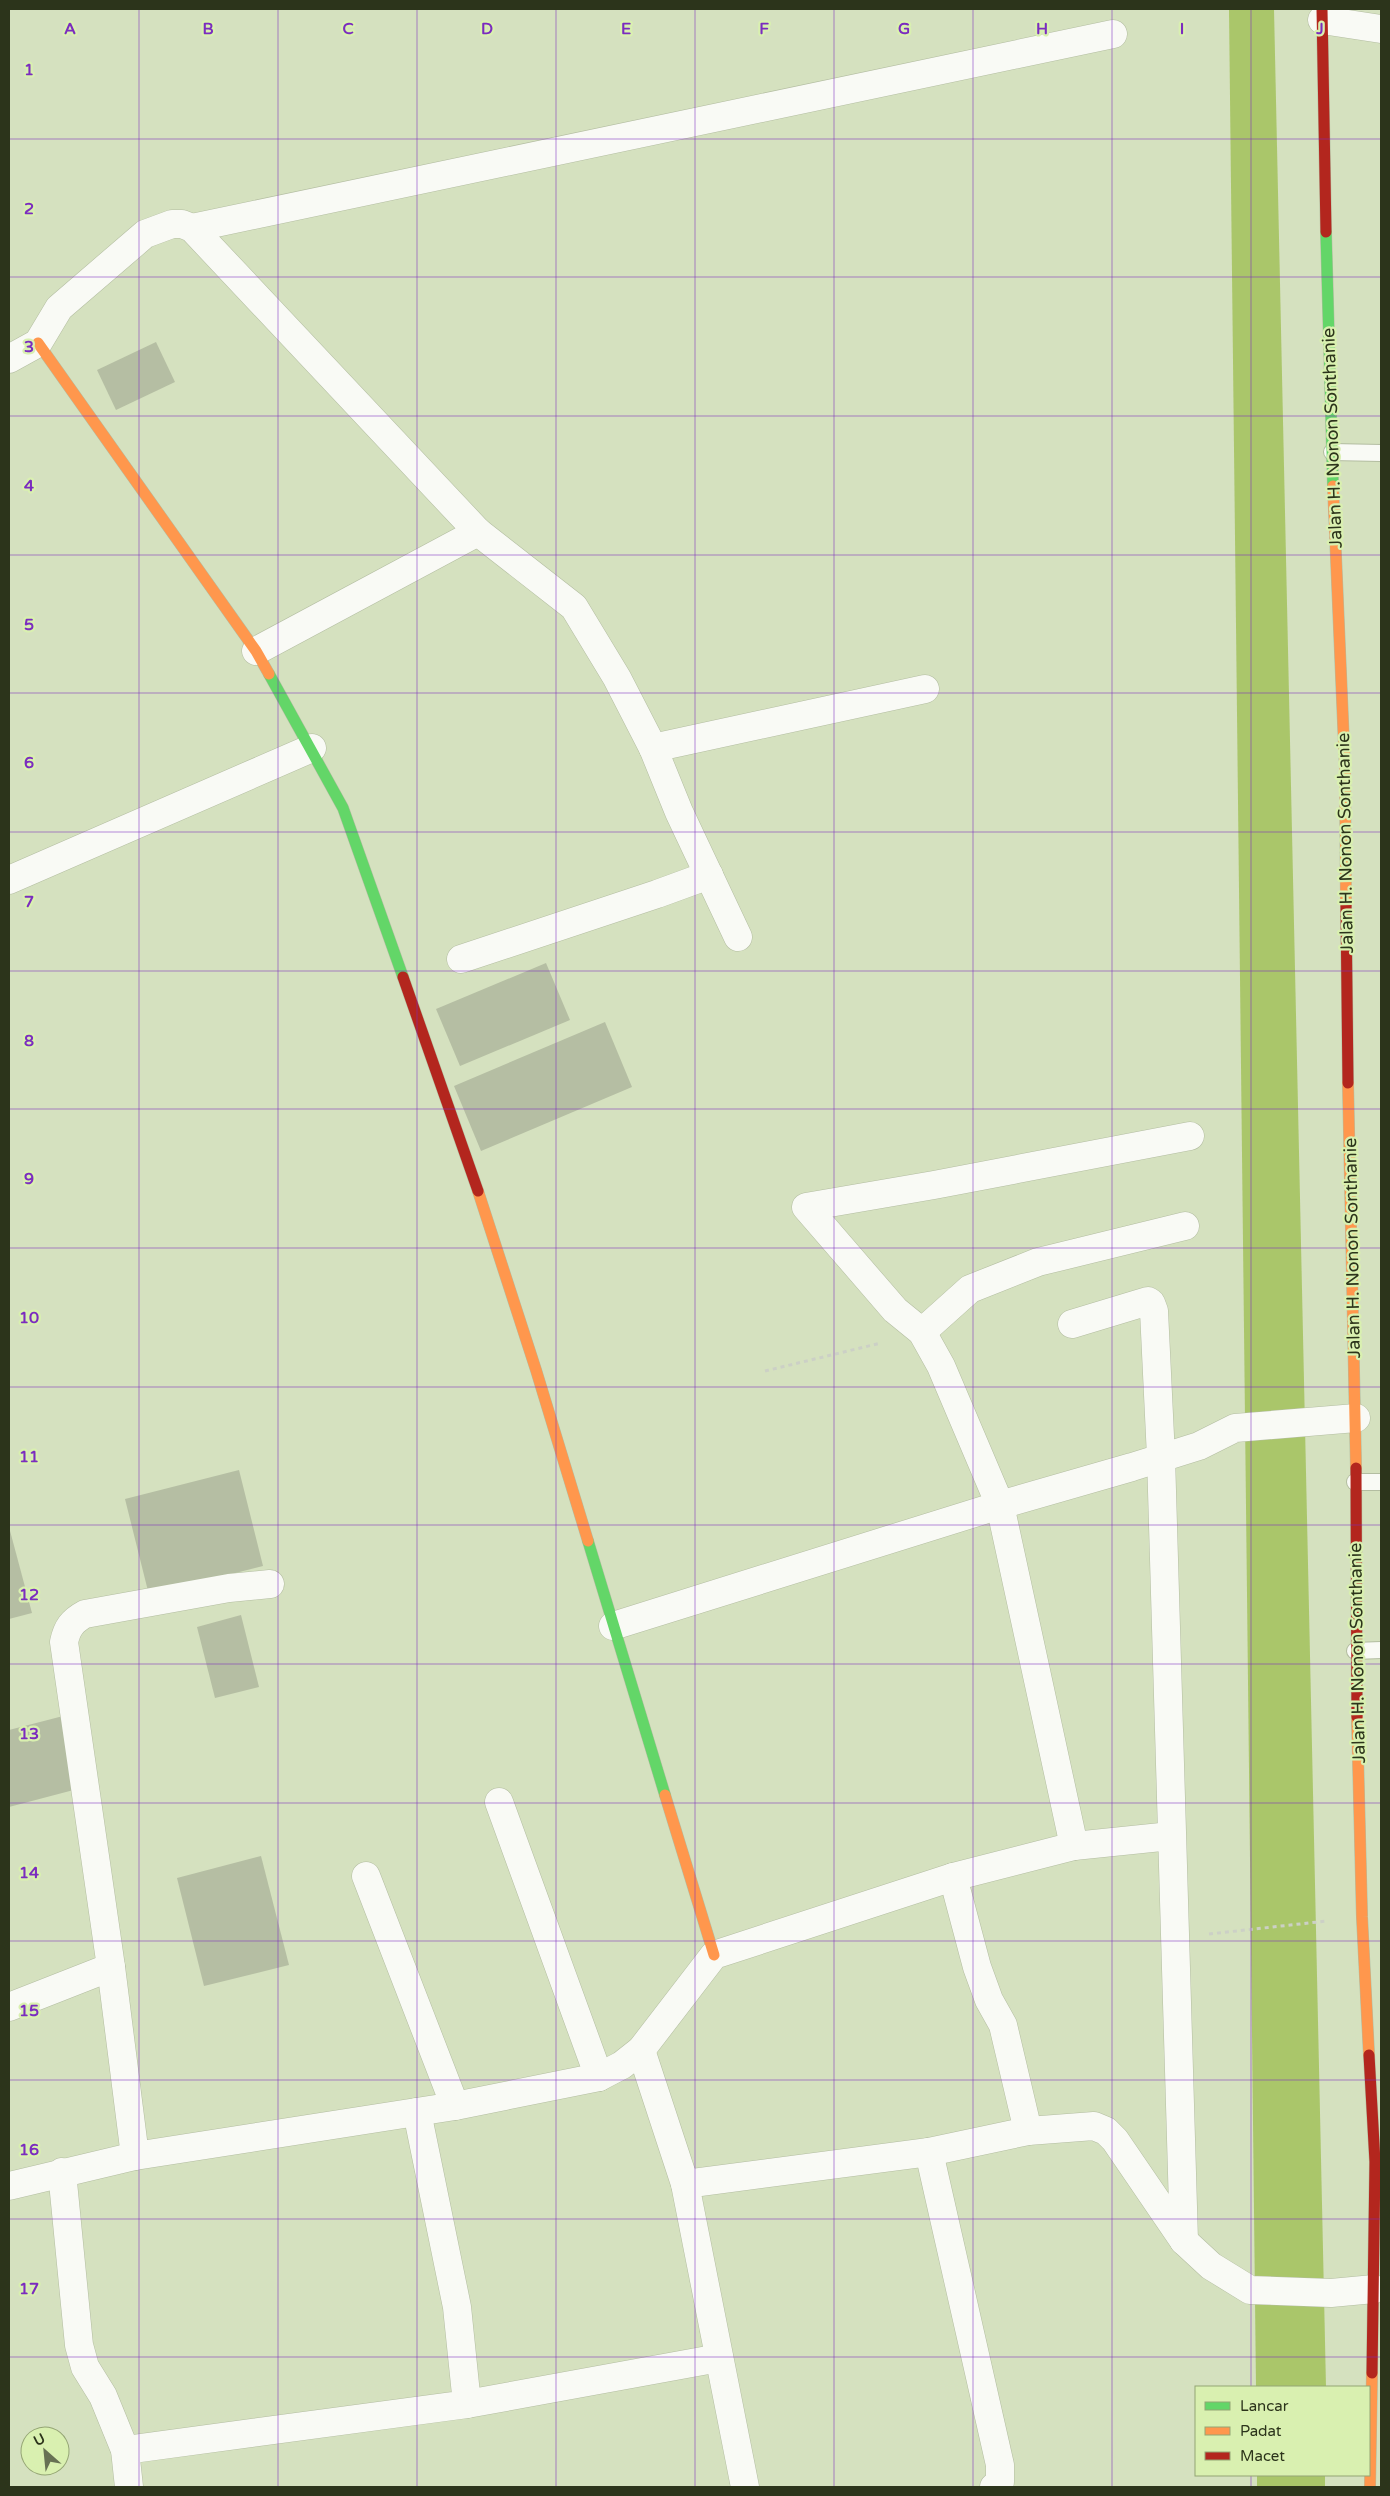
<svg xmlns="http://www.w3.org/2000/svg" width="1390" height="2496" font-family="'Varela Round',sans-serif">
<style>
.water{fill:#aac66a}
.building{fill:#b5bea3}
.lines{fill:none;stroke-linecap:round;stroke-linejoin:round}
.lane-casing{stroke:#b3bda1;stroke-width:18}
.street-casing{stroke:#b3bda1;stroke-width:29}
.fast-casing{stroke:#b3bda1;stroke-width:12}
.slow-casing{stroke:#b3bda1;stroke-width:12}
.jam-casing{stroke:#b3bda1;stroke-width:12}
.path{stroke:#ccd0c6;stroke-width:3;stroke-dasharray:4 4;stroke-linecap:butt}
.lane{stroke:#f9faf5;stroke-width:16}
.street{stroke:#f9faf5;stroke-width:28}
.fast{stroke:#63d668;stroke-width:11}
.slow{stroke:#ff974d;stroke-width:11}
.jam{stroke:#b3261e;stroke-width:11}
.grid{fill:none;stroke:#7b2cbf;stroke-width:1;stroke-opacity:0.55}
.labels{text-anchor:middle;stroke-width:4.5;stroke-linejoin:round;paint-order:stroke}
.street-label{font-size:18px;fill:#2c341b;stroke:#d9f0b0}
.grid-label{font-size:16px;text-anchor:middle;font-weight:bold;fill:#7b2cbf;stroke:#d9f0b0;stroke-width:4.5;stroke-linejoin:round;paint-order:stroke}
</style>
<rect width="100%" height="100%" fill="#d5e1bf"/>
<g class="water">
<polygon points="1229,9 1274,9 1326,2387 1256,2387"/>
<rect x="1257" y="2475" width="68" height="12"/>
</g>
<g class="building">
<polygon points="156,342 175,382 116,410 97,370"/>
<polygon points="546,963 570,1020 460,1066 436,1009"/>
<polygon points="605,1022 632,1087 481,1151 454,1086"/>
<polygon points="239,1470 263,1566 149,1595 125,1499"/>
<polygon points="9,1527 32,1613 9,1619"/>
<polygon points="241,1615 259,1687 215,1698 197,1627"/>
<polygon points="67,1715 85,1787 9,1807 9,1730"/>
<polygon points="261,1856 289,1965 204,1986 177,1878"/>
</g>
<g class="lines">
<g class="lane-casing">
<g id="lane">
<polyline points="1332,452 1381,453"/>
<polyline points="1355,1482 1381,1482"/>
<polyline points="1355,1651 1381,1650"/>
</g>
</g>
<g class="street-casing">
<g id="street">
<polyline points="1322,20 1381,29"/>
<polyline points="192,228 1113,34"/>
<polyline points="9,359 38,343 59,308 145,234 172,224 182,224 192,228 478,532 574,607 617,678 653,748 679,812 738,937"/>
<polyline points="256,651 478,532"/>
<polyline points="653,748 925,689"/>
<polyline points="9,880 312,748"/>
<polyline points="461,959 657,894 709,875"/>
<polyline points="1072,1324 1148,1301 1151,1303 1154,1311 1161,1457 1184,2241"/>
<polyline points="922,1332 970,1289 1038,1262 1185,1226"/>
<polyline points="613,1626 1000,1505 1132,1467 1199,1446 1235,1428 1356,1418"/>
<polyline points="499,1802 599,2077"/>
<polyline points="1074,1846 1000,1505 941,1366 922,1332 895,1310 806,1207 934,1185 1190,1136"/>
<polyline points="366,1876 455,2106"/>
<polyline points="953,1877 977,1967 989,2000 1003,2025 1028,2131"/>
<polyline points="9,2007 111,1967"/>
<polyline points="641,2050 685,2184 745,2487"/>
<polyline points="929,2152 1000,2465 1000,2482 994,2487"/>
<path d="M135,2156L111,1967L64,1642C67,1628 72,1621 85,1614L229,1588L270,1584"/>
<polyline points="62,2172 79,2345 85,2367 103,2396 125,2450 129,2487"/>
<polyline points="685,2184 929,2152 1028,2131 1094,2126 1106,2131 1115,2140 1184,2241 1211,2266 1250,2290 1331,2293 1374,2289"/>
<polyline points="9,2186 135,2156 455,2106 599,2077 622,2065 641,2050 714,1955 953,1877 1074,1846 1171,1836"/>
<polyline points="467,2404 719,2358"/>
<polyline points="125,2450 467,2404 457,2307 417,2112"/>
</g>
</g>
<g class="fast-casing">
<g id="fast">
<polyline points="1326,232 1333,486"/>
<polyline points="269,674 343,808 403,977"/>
<polyline points="588,1541 665,1795"/>
</g>
</g>
<g class="slow-casing">
<g id="slow">
<polyline points="38,343 256,651 269,674"/>
<polyline points="1333,486 1345,769 1346,905"/>
<polyline points="1348,1083 1356,1468"/>
<polyline points="478,1191 536,1370 588,1541"/>
<polyline points="1357,1717 1362,1917 1369,2055"/>
<polyline points="665,1795 714,1955"/>
<polyline points="1370,2487 1372,2373"/>
</g>
</g>
<g class="jam-casing">
<g id="jam">
<polyline points="1322,9 1326,232"/>
<polyline points="1346,905 1348,1083"/>
<polyline points="403,977 478,1191"/>
<polyline points="1356,1468 1357,1717"/>
<polyline points="1369,2055 1375,2162 1372,2373"/>
</g>
</g>
<g class="path">
<polyline points="765,1371 881,1343"/>
<polyline points="1209,1934 1327,1921"/>
</g>
<use href="#lane" class="lane"/>
<use href="#street" class="street"/>
<use href="#fast" class="fast"/>
<use href="#slow" class="slow"/>
<use href="#jam" class="jam"/>
</g>
<path class="grid" d="M139,9V2487M278,9V2487M417,9V2487M556,9V2487M695,9V2487M834,9V2487M973,9V2487M1112,9V2487M1251,9V2387M9,139H1381M9,277H1381M9,416H1381M9,555H1381M9,693H1381M9,832H1381M9,971H1381M9,1109H1381M9,1248H1381M9,1387H1381M9,1525H1381M9,1664H1381M9,1803H1381M9,1941H1381M9,2080H1381M9,2219H1381M9,2357H1381M1251,2475V2487"/>
<g class="labels">
<g class="street-label">
<text transform="translate(1332 438) rotate(-92)" y="6">Jalan H. Nonon Sonthanie</text>
<text transform="translate(1345 843) rotate(-91)" y="6">Jalan H. Nonon Sonthanie</text>
<text transform="translate(1352 1248) rotate(-91)" y="6">Jalan H. Nonon Sonthanie</text>
<text transform="translate(1357 1653) rotate(-91)" y="6">Jalan H. Nonon Sonthanie</text>
</g>
</g>
<g class="grid-label">
<text x="70" y="34">A</text>
<text x="208" y="34">B</text>
<text x="348" y="34">C</text>
<text x="487" y="34">D</text>
<text x="626" y="34">E</text>
<text x="764" y="34">F</text>
<text x="904" y="34">G</text>
<text x="1042" y="34">H</text>
<text x="1182" y="34">I</text>
<text x="1320" y="34">J</text>
<text x="29" y="75">1</text>
<text x="29" y="214">2</text>
<text x="29" y="352">3</text>
<text x="29" y="491">4</text>
<text x="29" y="630">5</text>
<text x="29" y="768">6</text>
<text x="29" y="907">7</text>
<text x="29" y="1046">8</text>
<text x="29" y="1184">9</text>
<text x="29" y="1323">10</text>
<text x="29" y="1462">11</text>
<text x="29" y="1600">12</text>
<text x="29" y="1739">13</text>
<text x="29" y="1878">14</text>
<text x="29" y="2016">15</text>
<text x="29" y="2155">16</text>
<text x="29" y="2294">17</text>
</g>
<rect width="1390" height="2496" fill="none" stroke="#2c341b" stroke-width="20"/>
<rect x="1195" y="2386" width="175" height="90" fill="#d9f0b0" stroke="#94a574"/>
<rect x="1205" y="2402" width="25" height="8" fill="#63d668" stroke="#94a574"/>
<text x="1240" y="2411" font-size="15" fill="#2c341b">Lancar</text>
<rect x="1205" y="2427" width="25" height="8" fill="#ff974d" stroke="#94a574"/>
<text x="1240" y="2436" font-size="15" fill="#2c341b">Padat</text>
<rect x="1205" y="2452" width="25" height="8" fill="#b3261e" stroke="#94a574"/>
<text x="1240" y="2461" font-size="15" fill="#2c341b">Macet</text>
<g transform="translate(45 2451) rotate(333)"><circle r="24" fill="#d9f0b0" stroke="#94a574"/>
<path d="M0-4L9 19L0 12L-9 19Z" fill="#677154"/>
<text y="-8" font-size="14" font-weight="bold" text-anchor="middle" fill="#2c341b">U</text>
</g>
</svg>
